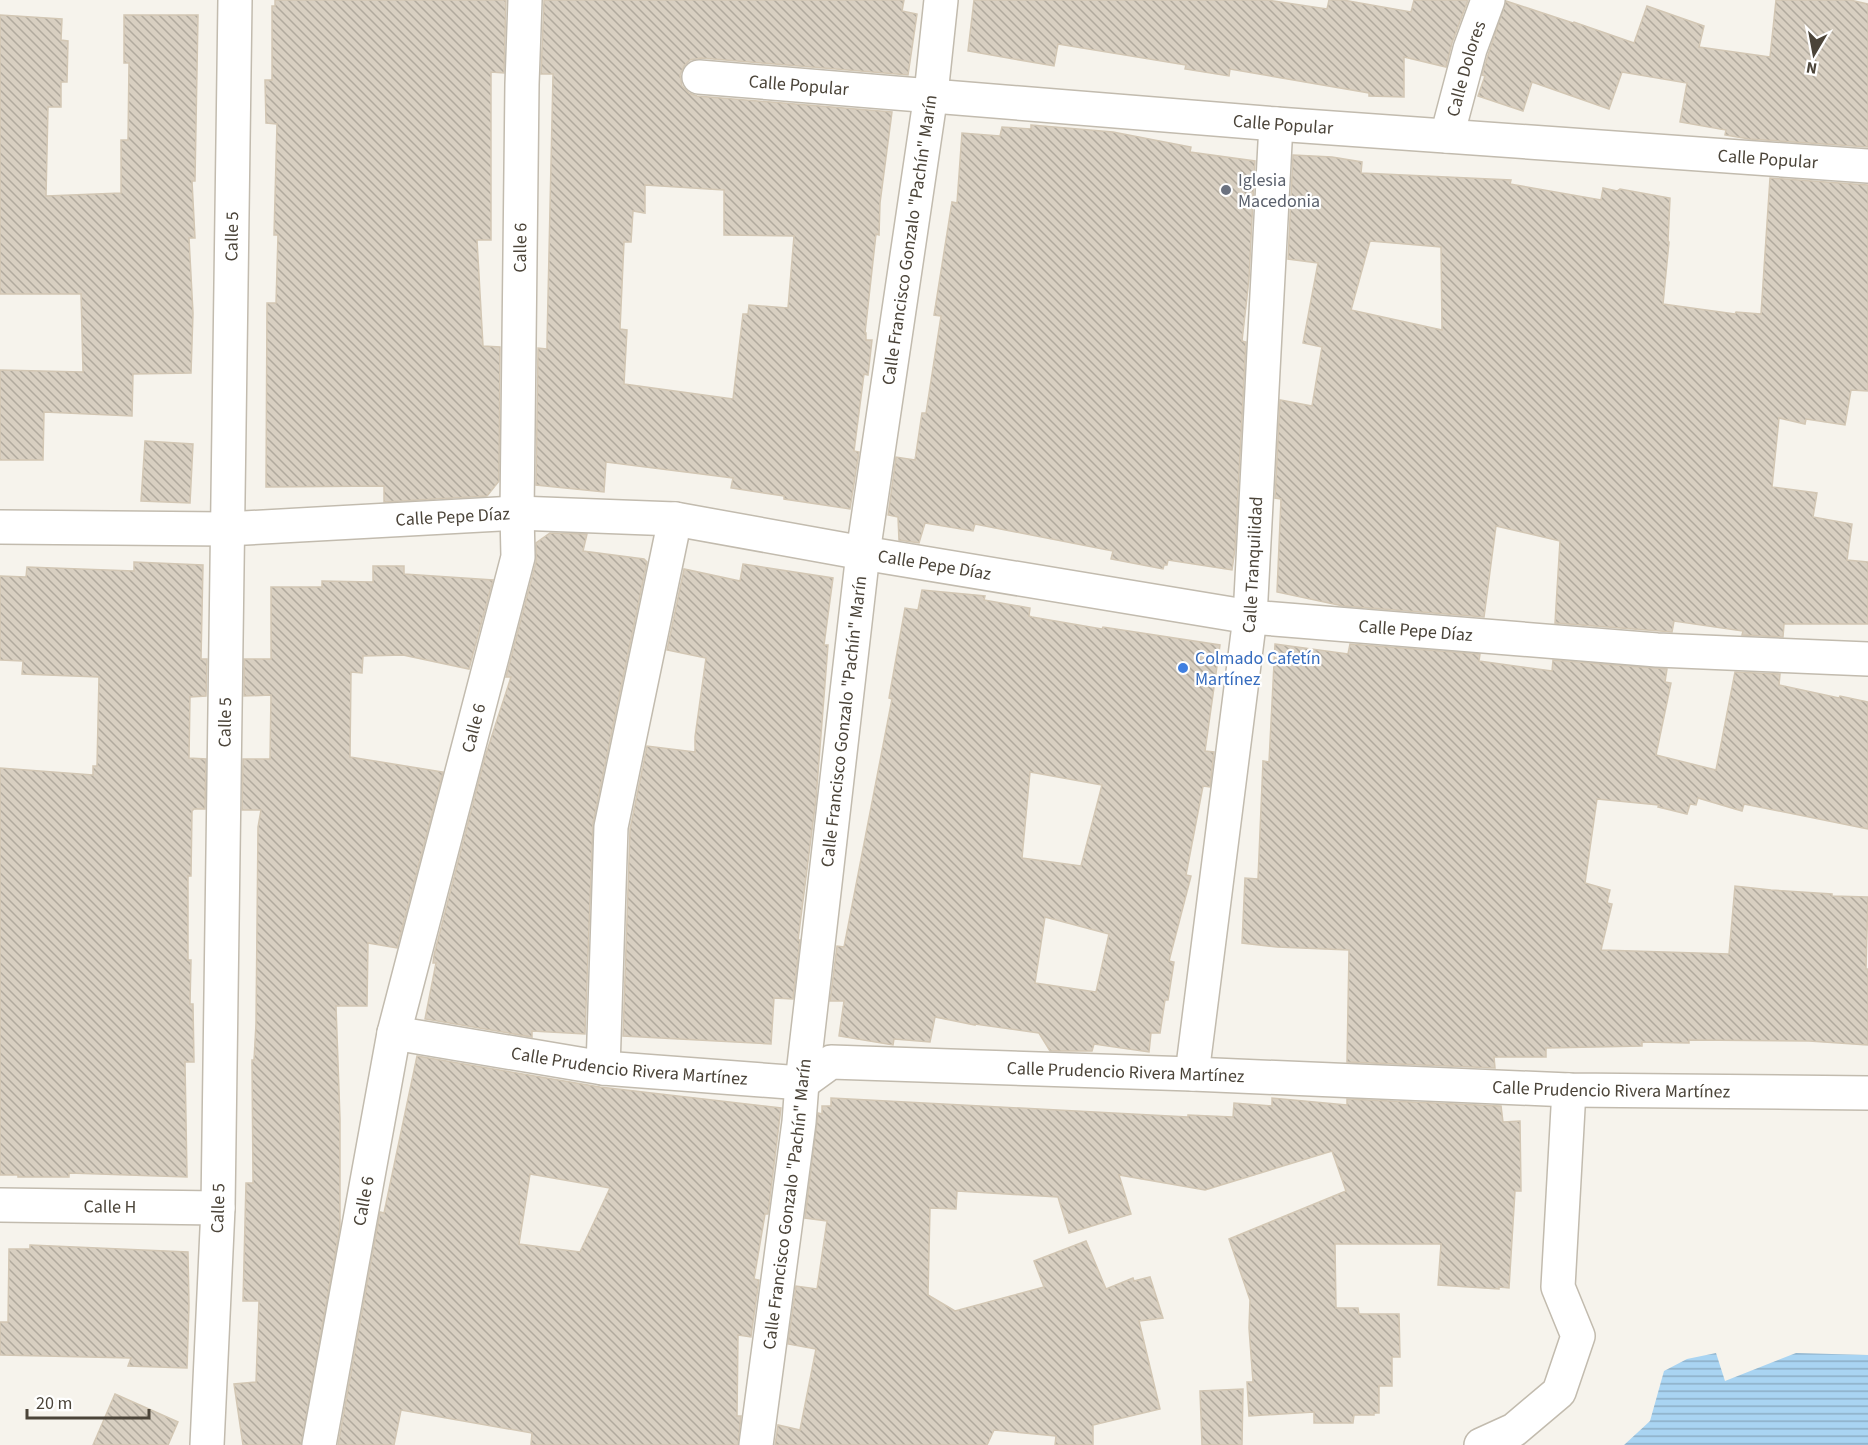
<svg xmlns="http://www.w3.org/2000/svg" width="1868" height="1445" font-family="'Source Sans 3',sans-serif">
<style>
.water{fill:url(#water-rules)}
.building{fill:url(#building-back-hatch);stroke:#d3c7b4;stroke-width:1.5;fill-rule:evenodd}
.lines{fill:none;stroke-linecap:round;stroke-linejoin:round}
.minor-casing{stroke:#c2bbae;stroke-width:36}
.minor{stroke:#fff;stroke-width:33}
.worship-dot{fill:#6b7280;stroke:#fff;stroke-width:2}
.shop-dot{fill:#3f7fe0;stroke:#fff;stroke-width:2}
.labels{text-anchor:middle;stroke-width:4.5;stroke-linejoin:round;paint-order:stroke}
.street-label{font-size:18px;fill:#4b4439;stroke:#fff}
.worship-label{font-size:18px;fill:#5b616d;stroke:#fff;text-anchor:start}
.shop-label{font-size:18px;fill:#366cbe;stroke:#fff;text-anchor:start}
</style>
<defs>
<pattern id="water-rules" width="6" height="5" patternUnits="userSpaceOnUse" patternTransform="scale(1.5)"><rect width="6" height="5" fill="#a9d4f2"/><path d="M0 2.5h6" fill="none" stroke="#8caec5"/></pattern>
<pattern id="building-back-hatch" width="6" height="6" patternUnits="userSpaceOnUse" patternTransform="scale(1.5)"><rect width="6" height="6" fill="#d8cfc1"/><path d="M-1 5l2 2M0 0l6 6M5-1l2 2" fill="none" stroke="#b1aa9e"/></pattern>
</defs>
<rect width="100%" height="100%" fill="#f6f3ec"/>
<polygon class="water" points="1716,1353 1725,1381 1796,1353 1868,1355 1868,1445 1624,1445 1650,1421 1664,1371 1687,1359"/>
<g class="building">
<polygon points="275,0 506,0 504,73 491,72 491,240 477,240 483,346 500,347 499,481 487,496 384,502 384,486 266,487 267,303 276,303 278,235 274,235 277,124 266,123 265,80 272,80 272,6 275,6"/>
<path d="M544,0H904L902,11L917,14L908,75L701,58L690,60L684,66L680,75L682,86L689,93L697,96L892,112L880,203L879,235L876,234L865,333H866V340H872L868,375L864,374L854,451L859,452L850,509L784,499V496L731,488L733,478L606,462L604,492L536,485L538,348L547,349V342L553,74H541ZM645,185L724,190V235L794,236L788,308L749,305L748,314H743L733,399L624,384L627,330L620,329L624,242H631L633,211L645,213Z"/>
<polygon points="974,0 1267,0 1327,9 1329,0 1343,0 1411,12 1414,0 1468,0 1452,43 1446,67 1404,57 1404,97 1369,96 1369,93 1230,69 1229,76 1185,69 1186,65 1058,44 1054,66 968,51"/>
<polygon points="1776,0 1850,0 1868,4 1868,147 1749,139 1725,135 1726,130 1680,122 1687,83 1622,72 1609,109 1532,82 1523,111 1478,96 1485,76 1482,75 1488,55 1506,1 1573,23 1574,22 1634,43 1647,6 1704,26 1699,47 1770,57"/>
<polygon points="0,15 62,19 61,40 68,41 67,82 61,82 61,107 48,107 46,196 121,193 121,140 128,140 129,63 124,63 124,15 198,15 195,181 192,181 195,238 189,238 193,313 191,373 133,374 132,416 44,412 43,460 0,460 0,370 83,372 81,294 0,294"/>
<polygon points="1031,125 1113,132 1191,147 1190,152 1255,161 1249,279 1242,341 1246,342 1235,549 1232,570 1168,560 1167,565 1164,565 1163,569 1111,559 1113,551 975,524 973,531 925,523 919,543 899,540 898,517 888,515 896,457 915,460 922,413 926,413 941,316 934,315 952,202 957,203 962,133 1000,136 1002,127 1031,129"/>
<path d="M1293,155L1332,157L1362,162L1361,173L1511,180L1510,184L1601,200L1603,188L1617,191L1620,189L1670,198L1668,241L1669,242L1663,304L1735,314L1736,312L1761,314L1770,178L1868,185V391L1851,390L1845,425L1806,419L1805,424L1779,418L1772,487L1817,493L1813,517L1852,524L1847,560L1868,562V624H1784L1783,637L1742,635L1743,631L1674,621L1672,632L1555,623L1560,541L1496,526L1484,617L1343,606L1277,592L1281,499L1275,498L1280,400L1312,406L1322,347L1303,343L1318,263L1288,259ZM1370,241L1441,247L1442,330L1351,310Z"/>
<polygon points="145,441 193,444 190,503 141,501"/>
<polygon points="550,533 587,534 583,551 644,559 647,562 593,823 585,1034 532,1031 532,1037 425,1019 436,963 433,963 434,955 485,757 511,677 506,677 536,562 536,543"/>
<polygon points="134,562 203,565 201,659 207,659 206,696 190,697 189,758 206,759 205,809 194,809 192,811 191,876 188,876 188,960 191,960 190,1004 193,1004 194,1062 185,1062 187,1177 69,1173 69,1177 18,1177 18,1175 0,1175 0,768 93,775 93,766 97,766 99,677 22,674 23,661 0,660 0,576 26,577 27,567 134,571"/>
<polygon points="743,564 833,578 824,645 828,645 816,799 798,940 800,940 793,999 774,998 771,1044 623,1036 630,829 647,746 695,752 695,737 706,658 667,650 684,569 740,581"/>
<polygon points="373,566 404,566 404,574 493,580 469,669 403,655 363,656 362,673 351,672 350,757 443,772 397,948 368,943 367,1006 336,1006 340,1119 340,1227 301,1445 243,1445 234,1384 256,1382 259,1301 243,1301 246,1183 253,1183 252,1060 254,1060 256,1024 258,827 261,810 242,810 243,759 270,759 271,695 244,696 244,659 271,659 271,587 322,587 322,581 373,582"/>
<path d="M922,590L985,596L984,600L1030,608L1029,616L1032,617L1102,629L1103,627L1220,645L1205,751L1214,752L1210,787L1203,786L1186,875L1191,876L1169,961L1174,962L1168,1000H1165L1160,1033H1151L1149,1052L1094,1044L1092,1051H1050L1039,1033L975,1024V1025L935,1017L930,1042L894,1039L893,1045L839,1036L844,1001H830L837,946L844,947L892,699L889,698L905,608L918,610ZM1030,772L1102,785L1081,866L1022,858ZM1045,917L1109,934L1096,992L1035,983Z"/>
<polygon points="1275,644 1348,654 1350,644 1480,654 1479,661 1552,671 1553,660 1667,669 1665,682 1671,683 1656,755 1716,770 1735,672 1780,674 1779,685 1839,698 1840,696 1868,702 1868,829 1744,804 1742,811 1698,798 1696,805 1690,804 1687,814 1658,807 1659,805 1597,799 1585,883 1610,890 1607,903 1612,904 1601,950 1729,954 1735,886 1771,890 1832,894 1832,896 1868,897 1866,969 1868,969 1868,1045 1809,1041 1689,1040 1689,1043 1642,1042 1642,1046 1546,1048 1546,1057 1494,1057 1495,1068 1347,1062 1349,950 1277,947 1242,943 1245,878 1258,879 1263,761 1269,762"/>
<path d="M417,1056L600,1087L781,1108L768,1214H765L754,1279L759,1280L751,1337L738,1335L737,1416H741L738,1445H531L532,1433L401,1410L394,1445H338L380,1212L384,1213ZM530,1174L610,1188L580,1252L519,1244Z"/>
<polygon points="831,1098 1188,1117 1188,1115 1233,1117 1234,1103 1272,1106 1272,1098 1347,1105 1347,1099 1501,1106 1503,1122 1520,1121 1521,1191 1515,1191 1509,1288 1499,1287 1499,1289 1438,1285 1441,1244 1335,1244 1336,1308 1358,1308 1359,1314 1399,1314 1400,1357 1392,1357 1392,1386 1379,1386 1379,1413 1374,1413 1374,1415 1354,1415 1353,1423 1314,1423 1314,1412 1249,1416 1247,1382 1253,1382 1249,1328 1250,1300 1229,1239 1346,1191 1332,1151 1205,1190 1119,1175 1131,1214 1069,1233 1058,1197 957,1191 956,1209 930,1208 928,1295 955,1311 1044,1287 1034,1261 1086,1241 1106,1289 1133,1278 1134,1281 1150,1277 1163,1318 1139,1321 1160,1409 1093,1425 1093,1445 1055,1445 1056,1436 994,1430 987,1445 775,1445 778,1425 800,1430 816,1349 788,1344 796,1286 817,1289 827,1221 805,1218 818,1113 822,1114 822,1106 831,1106"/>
<polygon points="30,1245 188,1252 189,1306 187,1368 128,1366 131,1358 0,1355 0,1322 8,1322 9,1249 30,1249"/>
<polygon points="1243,1389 1242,1445 1202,1445 1200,1391"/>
<polygon points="115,1394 178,1422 168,1445 93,1445"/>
</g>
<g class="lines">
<g class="minor-casing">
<g id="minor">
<path id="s1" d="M699,77L1276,124L1868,166"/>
<path id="s2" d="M1447,136L1470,49L1488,0"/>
<path id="s3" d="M0,527L226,529L517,513L675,519L863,553L1250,617L1657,650L1868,659"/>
<path id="s4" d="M394,1033L603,1068L802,1083L831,1062L1192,1074L1569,1090L1868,1093"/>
<polyline points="603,1068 611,827 675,519"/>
<path id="s5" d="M1192,1074L1250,617L1276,124"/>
<path id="s6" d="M0,1205L218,1208"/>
<path id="s7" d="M207,1445L218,1208L235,0"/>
<path id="s8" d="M319,1445L394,1033L518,557L517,513L522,84L525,0"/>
<path id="s9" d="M756,1445L799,1122L802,1083L863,553L931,94L941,0"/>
<polyline points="1481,1445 1514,1430 1559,1392 1578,1336 1558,1287 1569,1090"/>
</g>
</g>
<use href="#minor" class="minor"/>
</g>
<circle class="worship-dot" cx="1226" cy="190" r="6"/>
<circle class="shop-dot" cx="1183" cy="668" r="6"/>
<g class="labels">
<g class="street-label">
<text dy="6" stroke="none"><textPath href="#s2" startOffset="70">Calle Dolores</textPath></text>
<text dy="6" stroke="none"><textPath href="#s1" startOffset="100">Calle Popular</textPath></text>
<text dy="6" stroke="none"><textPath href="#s1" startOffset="586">Calle Popular</textPath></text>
<text dy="6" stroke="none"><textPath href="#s1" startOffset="1072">Calle Popular</textPath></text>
<text dy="6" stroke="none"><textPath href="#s7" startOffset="1209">Calle 5</textPath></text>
<text dy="6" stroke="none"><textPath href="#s9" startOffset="1215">Calle Francisco Gonzalo "Pachín" Marín</textPath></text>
<text dy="6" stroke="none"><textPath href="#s8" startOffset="1220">Calle 6</textPath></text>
<text dy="6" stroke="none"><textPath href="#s3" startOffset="453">Calle Pepe Díaz</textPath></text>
<text dy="6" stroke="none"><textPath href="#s3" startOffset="939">Calle Pepe Díaz</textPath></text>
<text dy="6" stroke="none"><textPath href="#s5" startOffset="513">Calle Tranquilidad</textPath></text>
<text dy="6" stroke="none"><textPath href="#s3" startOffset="1425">Calle Pepe Díaz</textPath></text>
<text dy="6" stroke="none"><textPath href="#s9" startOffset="729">Calle Francisco Gonzalo "Pachín" Marín</textPath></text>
<text dy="6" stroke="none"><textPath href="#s7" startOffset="723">Calle 5</textPath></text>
<text dy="6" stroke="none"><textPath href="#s8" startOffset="734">Calle 6</textPath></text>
<text dy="6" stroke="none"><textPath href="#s4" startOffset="238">Calle Prudencio Rivera Martínez</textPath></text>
<text dy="6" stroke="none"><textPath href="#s4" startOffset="742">Calle Prudencio Rivera Martínez</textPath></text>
<text dy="6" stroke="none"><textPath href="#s4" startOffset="1228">Calle Prudencio Rivera Martínez</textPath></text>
<text dy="6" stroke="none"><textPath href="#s8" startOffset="248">Calle 6</textPath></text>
<text dy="6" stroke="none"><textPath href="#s9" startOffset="243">Calle Francisco Gonzalo "Pachín" Marín</textPath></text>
<text dy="6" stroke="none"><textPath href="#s6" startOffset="110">Calle H</textPath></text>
<text dy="6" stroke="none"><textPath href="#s7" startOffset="237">Calle 5</textPath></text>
</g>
<g class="worship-label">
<text x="1238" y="186">Iglesia<tspan x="1238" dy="21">Macedonia</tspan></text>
</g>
<g class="shop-label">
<text x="1195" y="664">Colmado Cafetín<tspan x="1195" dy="21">Martínez</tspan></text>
</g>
</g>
<g transform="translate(1814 54) rotate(190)" stroke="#ffffff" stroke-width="4.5" paint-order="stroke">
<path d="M0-4.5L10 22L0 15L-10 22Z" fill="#4b4439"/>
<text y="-9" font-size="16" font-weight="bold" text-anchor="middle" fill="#4b4439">N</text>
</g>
<path d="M27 1409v9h122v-9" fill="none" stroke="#4b4439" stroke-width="3"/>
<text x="36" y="1409" font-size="18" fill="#4b4439" stroke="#ffffff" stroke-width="4.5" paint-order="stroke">20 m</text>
</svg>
